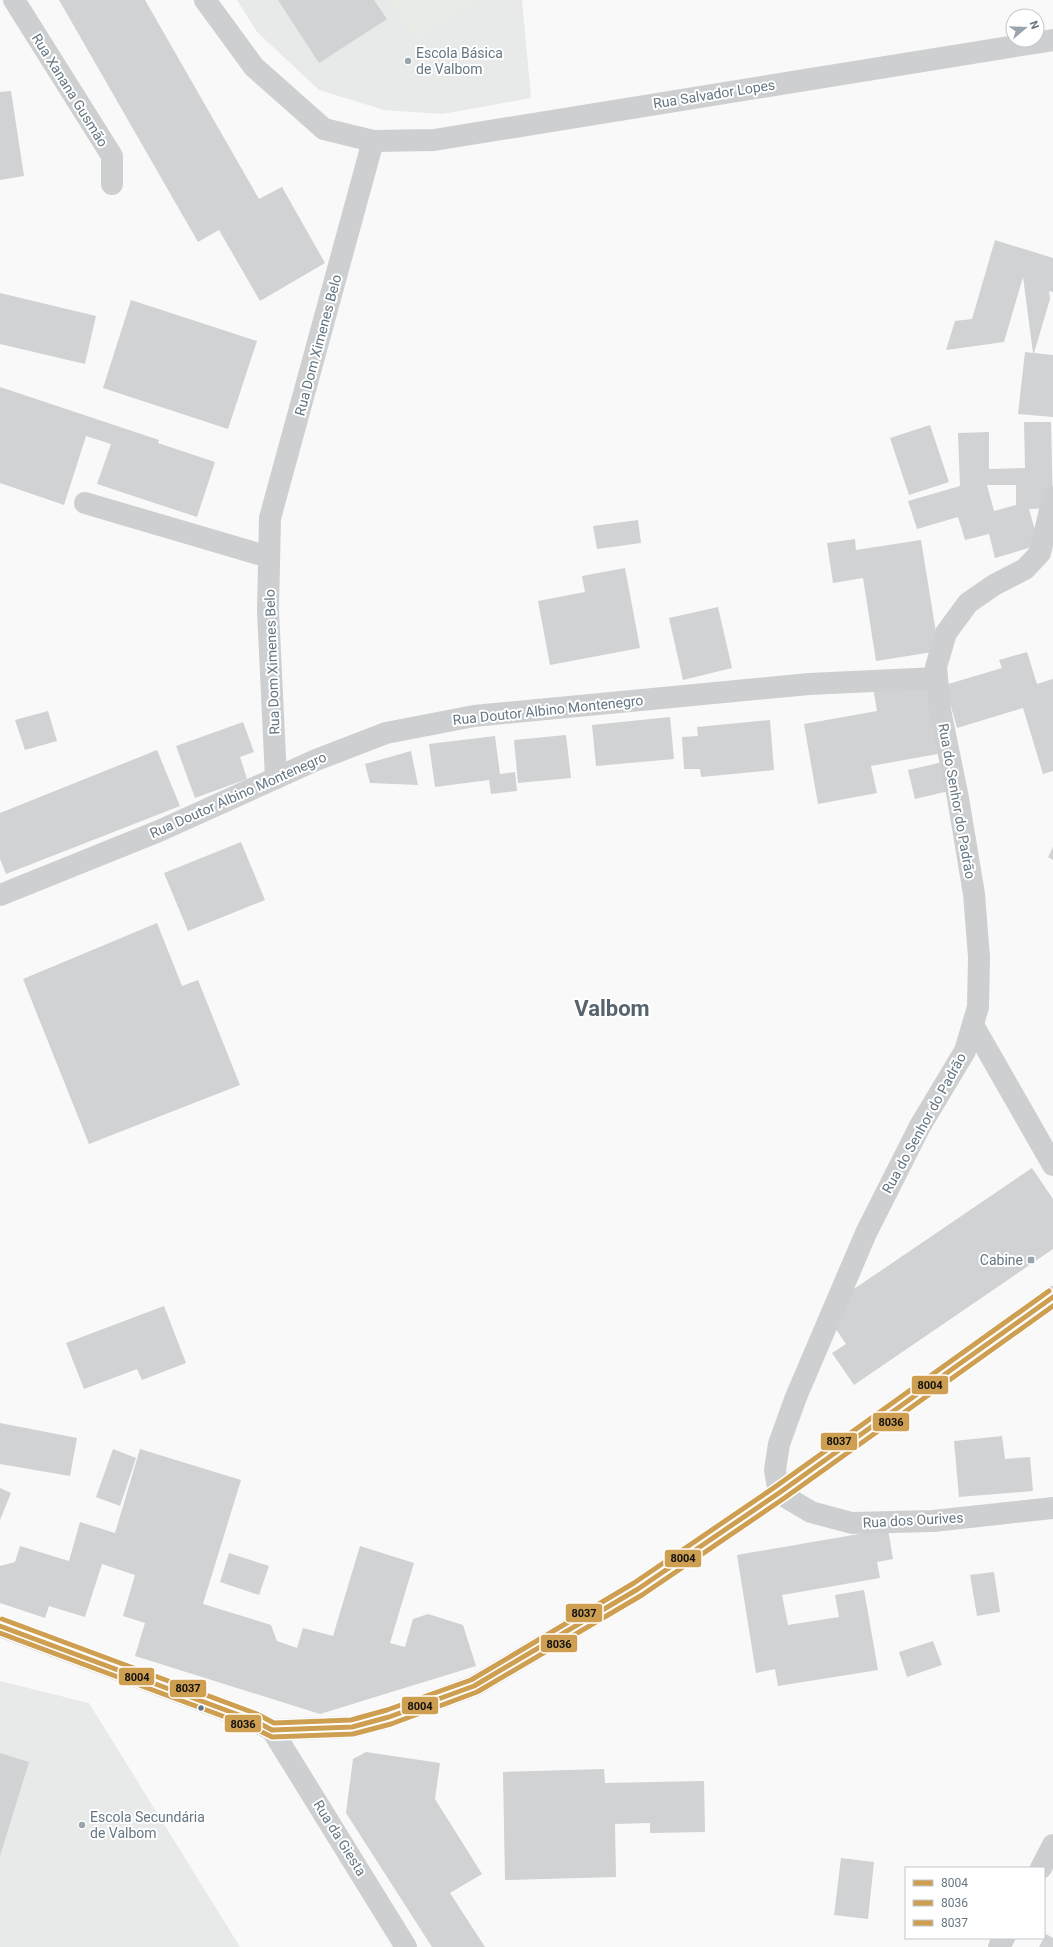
<svg xmlns="http://www.w3.org/2000/svg" width="1053" height="1947" font-family="Roboto,sans-serif">
<style>
.built{fill:#e8e9e9}
.green{fill:#e8ebe6}
.building{fill:#d0d2d3;fill-rule:evenodd}
.lines{fill:none;stroke-linecap:round;stroke-linejoin:round}
.minor{stroke:#cecfd0;stroke-width:22}
.bus-1-casing{stroke:#fff;stroke-width:8}
.bus-2-casing{stroke:#fff;stroke-width:8}
.bus-3-casing{stroke:#fff;stroke-width:8}
.bus-1{stroke:#ce9f51;stroke-width:5}
.bus-2{stroke:#ce9f51;stroke-width:5}
.bus-3{stroke:#ce9f51;stroke-width:5}
.poi-dot{fill:#99a4ac;stroke:#fff;stroke-width:1.5}
.bus-dot{fill:#657683;stroke:#fff;stroke-width:1.5}
.labels{text-anchor:middle;stroke-width:4;stroke-linejoin:round;paint-order:stroke}
.poi-label{font-size:14px;fill:#657683;stroke:#fff;text-anchor:start}
.street-label{font-size:14px;fill:#657683;stroke:#fff}
.town-label{font-size:22px;font-weight:bold;fill:#57646e;stroke:#fff}
.line-badge{stroke:#fff;stroke-width:1.5}
.pale-badge-label{font-size:11px;text-anchor:middle;font-weight:bold;fill:#111}
</style>
<rect width="100%" height="100%" fill="#f9f9f9"/>
<g class="built">
<polygon points="237,0 522,0 531,98 442,114 384,110 319,90 257,32"/>
<polygon points="0,1681 89,1703 240,1947 0,1947"/>
</g>
<polygon class="green" points="390,0 476,0 415,39"/>
<g class="building">
<polygon points="59,0 145,0 259,199 282,187 325,263 260,301 219,230 198,242"/>
<polygon points="278,0 374,0 387,19 319,63"/>
<polygon points="11,91 24,176 0,180 0,92"/>
<polygon points="995,240 1053,258 1053,292 1049,291 1050,299 1034,353 1053,355 1053,417 1018,414 1025,352 1033,353 1023,277 1004,342 946,350 955,321 972,319"/>
<polygon points="0,293 96,316 85,364 0,344"/>
<polygon points="131,300 257,341 228,429 103,388"/>
<polygon points="0,387 159,440 158,443 215,462 197,517 97,484 111,444 86,436 64,505 0,483"/>
<path d="M1024,422H1051L1053,508L1029,509L1039,545L995,558L989,534L965,540L958,517L917,529L908,501L960,486L958,433L989,432V469L1025,468ZM987,485H1016V505L994,511Z"/>
<polygon points="930,425 949,482 909,495 890,438"/>
<polygon points="638,520 641,543 597,549 593,526"/>
<polygon points="855,539 856,550 921,540 939,651 876,661 863,578 833,583 827,543"/>
<polygon points="625,568 640,648 550,665 538,601 585,592 582,576"/>
<polygon points="718,607 732,668 683,680 669,618"/>
<polygon points="1027,652 1037,684 1053,679 1053,771 1043,774 1023,708 957,728 945,685 1002,668 999,660"/>
<polygon points="929,677 943,753 871,766 877,793 818,804 804,724 877,711 873,687"/>
<polygon points="48,711 57,741 25,750 15,720"/>
<polygon points="670,717 674,759 596,766 592,725"/>
<polygon points="770,720 774,770 701,777 700,769 684,769 682,737 698,736 697,727"/>
<polygon points="243,722 254,752 240,757 247,779 195,798 176,746"/>
<polygon points="566,735 571,778 518,783 514,740"/>
<polygon points="495,736 500,774 515,772 517,791 491,794 489,780 435,787 429,744"/>
<polygon points="157,750 180,806 6,874 0,859 0,813"/>
<polygon points="411,751 418,785 370,783 365,764"/>
<polygon points="943,762 949,791 915,799 908,770"/>
<polygon points="241,842 265,900 188,931 164,873"/>
<polygon points="1053,847 1053,860 1048,857"/>
<polygon points="157,923 182,986 198,980 240,1085 89,1144 23,979"/>
<polygon points="1032,1168 1053,1199 1053,1249 854,1385 832,1353 846,1344 823,1310"/>
<polygon points="164,1306 186,1363 142,1380 137,1369 84,1389 66,1343"/>
<polygon points="0,1423 77,1438 70,1476 0,1464"/>
<polygon points="1002,1436 1005,1459 1030,1457 1033,1491 959,1497 954,1441"/>
<polygon points="113,1449 136,1458 120,1506 96,1497"/>
<polygon points="140,1449 241,1480 203,1604 271,1625 277,1641 297,1648 303,1628 333,1636 360,1546 414,1563 390,1643 405,1647 413,1619 428,1614 463,1625 476,1666 320,1714 135,1656 145,1623 123,1616 135,1575 102,1564 85,1617 49,1606 45,1618 0,1603 0,1566 15,1562 20,1546 69,1561 80,1522 115,1533"/>
<polygon points="0,1488 11,1493 0,1520"/>
<polygon points="888,1529 893,1559 877,1562 880,1578 782,1595 788,1625 839,1617 835,1595 864,1590 878,1670 778,1686 775,1669 756,1673 737,1555"/>
<polygon points="229,1553 269,1566 259,1595 220,1582"/>
<polygon points="994,1572 1000,1612 977,1616 970,1575"/>
<polygon points="933,1641 942,1665 907,1677 899,1652"/>
<polygon points="366,1752 440,1763 435,1799 482,1874 450,1893 485,1947 432,1947 346,1813 353,1759"/>
<polygon points="0,1753 29,1762 0,1856"/>
<polygon points="604,1769 605,1783 704,1781 705,1832 650,1833 650,1823 615,1824 616,1877 505,1880 503,1772"/>
<polygon points="841,1858 874,1862 868,1919 834,1915"/>
<polygon points="1046,1934 1053,1938 1053,1947 1039,1947"/>
</g>
<g class="lines">
<g class="minor">
<polyline points="14,0 112,156 112,184"/>
<polyline points="205,0 254,67 324,129 373,141 434,140 1053,40"/>
<polyline points="1053,497 1040,553 1025,569 994,585 968,603 946,633 936,667 940,710 958,798 974,894 979,957 978,1007 965,1051 920,1126 866,1233 796,1397 779,1444 775,1470 779,1493 811,1512 852,1523 933,1521 1053,1508"/>
<polyline points="85,503 269,557"/>
<polyline points="276,778 268,611 270,518 373,141"/>
<polyline points="0,895 159,831 316,760 386,733 474,716 809,684 937,678"/>
<polyline points="973,1025 1053,1165"/>
<polyline points="0,1626 255,1721 272,1730 406,1947"/>
<polyline points="272,1730 352,1727 389,1717 474,1686 638,1589 779,1493 1053,1297"/>
<polyline points="1041,1868 1053,1845"/>
<polyline points="999,1947 1004,1938"/>
</g>
<g class="bus-1-casing">
<g id="bus-1">
<polyline points="0,1626 255,1721 272,1730"/>
<polyline points="272,1730 352,1727 389,1717 474,1686 638,1589 779,1493 1053,1297"/>
</g>
</g>
<g class="bus-2-casing">
<polyline id="bus-2" points="0,1633 252,1727 272,1737 353,1734 391,1724 477,1692 642,1595 783,1499 1053,1306"/>
</g>
<g class="bus-3-casing">
<polyline id="bus-3" points="2,1619 257,1714 274,1723 351,1720 387,1710 471,1680 634,1583 775,1487 1049,1291"/>
</g>
<use href="#bus-1" class="bus-1"/>
<use href="#bus-2" class="bus-2"/>
<use href="#bus-3" class="bus-3"/>
</g>
<g class="poi-dot">
<circle cx="408" cy="61" r="4"/>
<rect x="1027" y="1256" width="8" height="8" rx="2"/>
<circle cx="82" cy="1825" r="4"/>
</g>
<circle class="bus-dot" cx="201" cy="1708" r="3.5"/>
<g class="labels">
<g class="poi-label">
<text x="416" y="58">Escola Básica<tspan x="416" dy="16">de Valbom</tspan></text>
<text x="1023" y="1265" text-anchor="end">Cabine</text>
<text x="90" y="1822">Escola Secundária<tspan x="90" dy="16">de Valbom</tspan></text>
</g>
<g class="street-label">
<text transform="translate(70 90) rotate(58)" y="5">Rua Xanana Gusmão</text>
<text transform="translate(714 94) rotate(-9)" y="5">Rua Salvador Lopes</text>
<text transform="translate(318 345) rotate(-75)" y="5">Rua Dom Ximenes Belo</text>
<text transform="translate(272 662) rotate(-92)" y="5">Rua Dom Ximenes Belo</text>
<text transform="translate(548 710) rotate(-6)" y="5">Rua Doutor Albino Montenegro</text>
<text transform="translate(238 795) rotate(-24)" y="5">Rua Doutor Albino Montenegro</text>
<text transform="translate(957 801) rotate(80)" y="5">Rua do Senhor do Padrão</text>
<text transform="translate(924 1123) rotate(-61)" y="5">Rua do Senhor do Padrão</text>
<text transform="translate(913 1520) rotate(-3)" y="5">Rua dos Ourives</text>
<text transform="translate(340 1838) rotate(58)" y="5">Rua da Giesta</text>
</g>
<g class="town-label">
<text x="612" y="1016">Valbom</text>
</g>
</g>
<g class="line-badge">
<rect x="911" y="1375" width="38" height="20" rx="4" fill="#ce9f51"/>
<rect x="872" y="1412" width="38" height="20" rx="4" fill="#ce9f51"/>
<rect x="820" y="1432" width="38" height="19" rx="4" fill="#ce9f51"/>
<rect x="664" y="1549" width="38" height="19" rx="4" fill="#ce9f51"/>
<rect x="565" y="1603" width="38" height="20" rx="4" fill="#ce9f51"/>
<rect x="540" y="1634" width="38" height="19" rx="4" fill="#ce9f51"/>
<rect x="118" y="1667" width="37" height="19" rx="4" fill="#ce9f51"/>
<rect x="169" y="1679" width="38" height="19" rx="4" fill="#ce9f51"/>
<rect x="401" y="1696" width="38" height="19" rx="4" fill="#ce9f51"/>
<rect x="224" y="1714" width="38" height="19" rx="4" fill="#ce9f51"/>
</g>
<g class="pale-badge-label">
<text x="930" y="1389">8004</text>
<text x="891" y="1426">8036</text>
<text x="839" y="1445">8037</text>
<text x="683" y="1562">8004</text>
<text x="584" y="1617">8037</text>
<text x="559" y="1648">8036</text>
<text x="137" y="1681">8004</text>
<text x="188" y="1692">8037</text>
<text x="420" y="1710">8004</text>
<text x="243" y="1728">8036</text>
</g>
<rect x="905" y="1867" width="140" height="72" fill="#ffffff" stroke="#c1c8cd"/>
<rect x="913" y="1880" width="20" height="6" fill="#ce9f51" stroke="#c1c8cd"/>
<text x="941" y="1887" font-size="12" fill="#657683">8004</text>
<rect x="913" y="1900" width="20" height="6" fill="#ce9f51" stroke="#c1c8cd"/>
<text x="941" y="1907" font-size="12" fill="#657683">8036</text>
<rect x="913" y="1920" width="20" height="6" fill="#ce9f51" stroke="#c1c8cd"/>
<text x="941" y="1927" font-size="12" fill="#657683">8037</text>
<g transform="translate(1025 28) rotate(71)"><circle r="19" fill="#ffffff" stroke="#c1c8cd"/>
<path d="M0-3L7 15L0 10L-7 15Z" fill="#99a4ac"/>
<text y="-6" font-size="11" font-weight="bold" text-anchor="middle" fill="#657683">N</text>
</g>
</svg>
